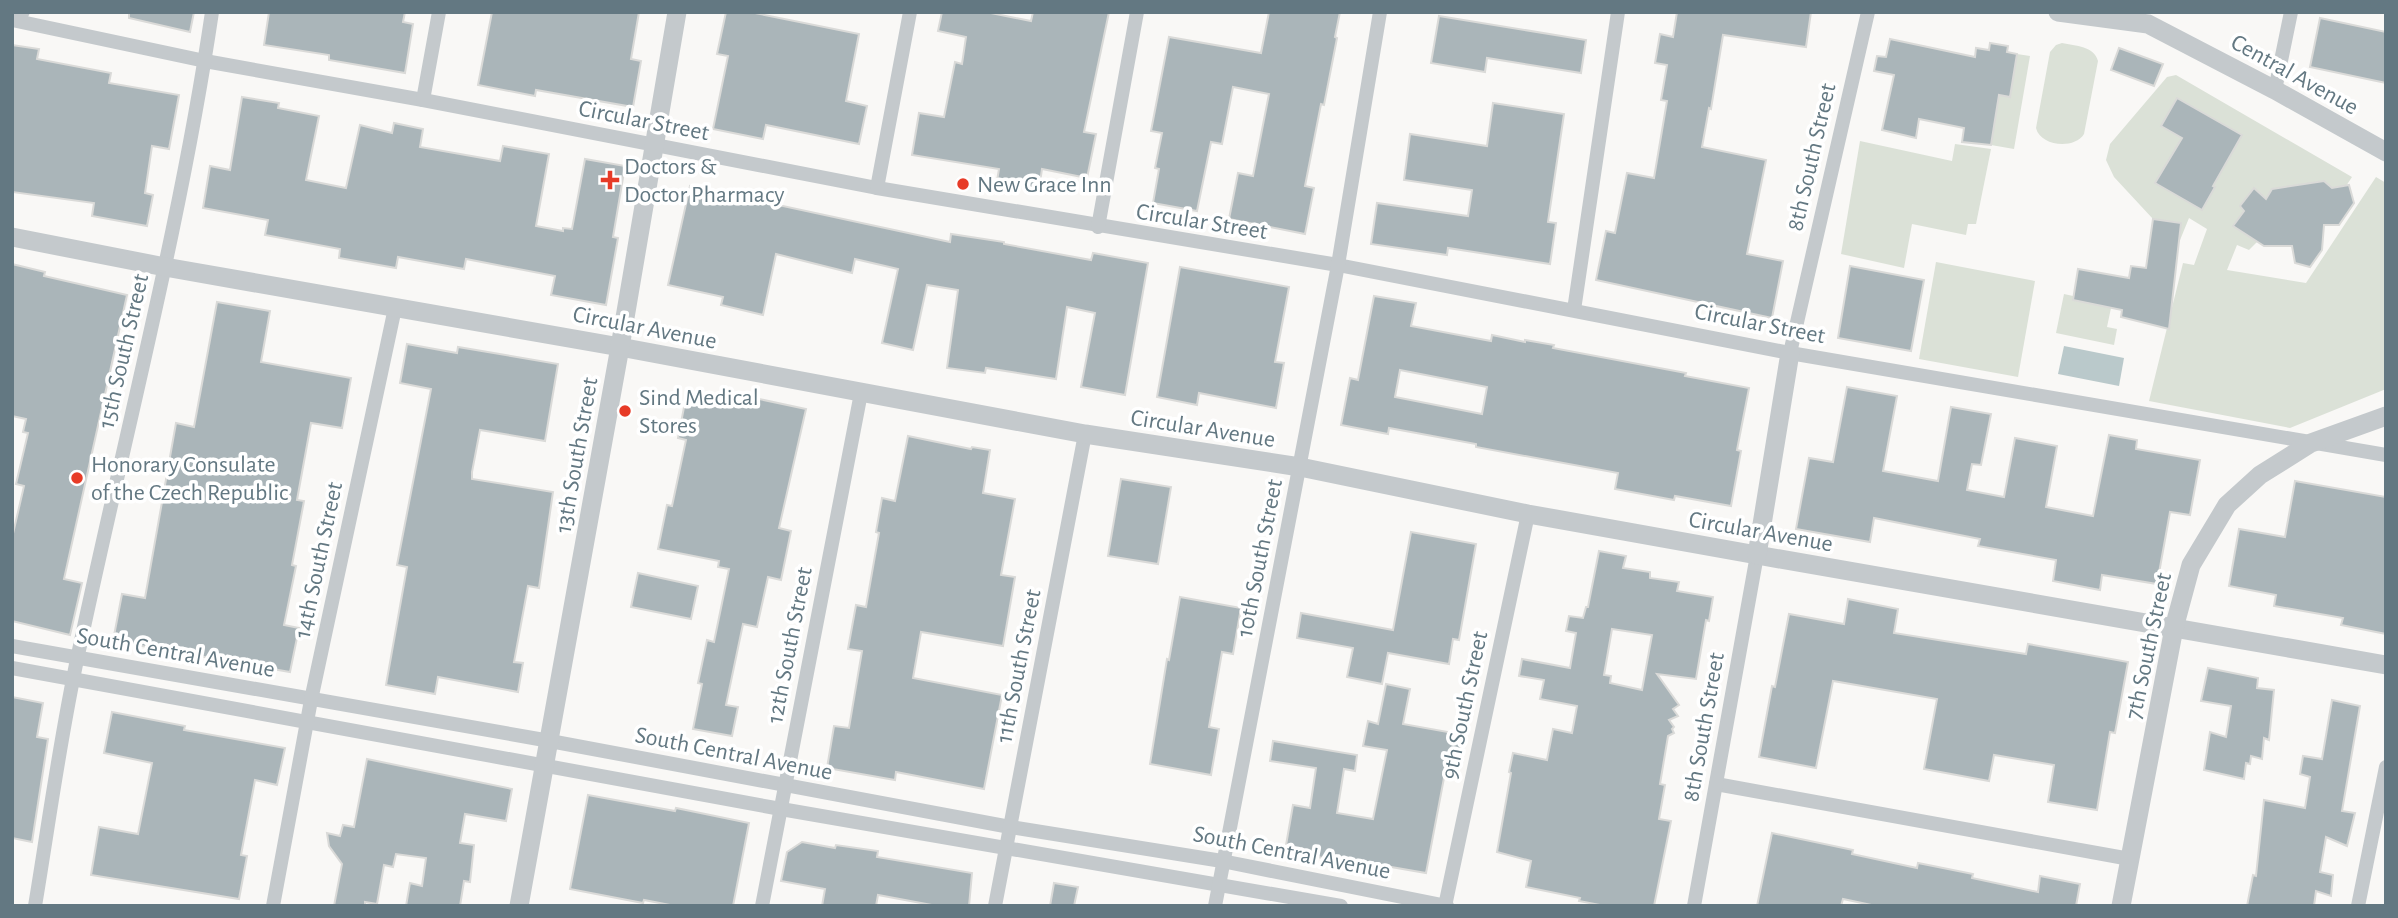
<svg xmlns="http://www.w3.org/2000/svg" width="2398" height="918" font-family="'Alegreya Sans',sans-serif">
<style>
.green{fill:#dbe1d7}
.water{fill:#bac9cb}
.building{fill:#aab5b9;stroke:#dadad8;stroke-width:2;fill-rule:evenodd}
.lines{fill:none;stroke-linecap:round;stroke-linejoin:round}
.minor{stroke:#c4c9cc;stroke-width:14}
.tertiary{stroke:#c4c9cc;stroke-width:19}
.poi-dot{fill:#e73b27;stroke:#fff;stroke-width:2.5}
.labels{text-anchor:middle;stroke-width:7;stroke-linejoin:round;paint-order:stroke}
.street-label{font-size:24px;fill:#637882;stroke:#fff}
.poi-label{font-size:24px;fill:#637882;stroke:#fff;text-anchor:start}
</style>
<rect width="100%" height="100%" fill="#f9f8f6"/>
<g class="green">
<path d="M2062,43C2076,46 2094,46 2098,61L2084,134C2074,150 2040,146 2036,128L2050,52L2056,45Z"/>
<polygon points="2017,54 2030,56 2014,149 1991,145 1999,95 2010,96"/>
<polygon points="2176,75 2352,177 2346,186 2332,188 2324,181 2272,189 2266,198 2254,189 2240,205 2244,211 2233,226 2257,242 2249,250 2237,245 2227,270 2306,283 2376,177 2386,183 2386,389 2290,428 2149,401 2183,263 2194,265 2207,229 2189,218 2178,245 2181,223 2153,219 2114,177 2106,160 2110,144 2167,77"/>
<polygon points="1860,141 1952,161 1955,144 1991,149 1976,224 1968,224 1966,235 1912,224 1904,268 1841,254"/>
<polygon points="1936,262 2035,281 2018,377 1919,359"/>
<polygon points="2064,294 2073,296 2073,300 2111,308 2107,327 2117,329 2114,345 2056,333"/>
</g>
<polygon class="water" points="2064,346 2124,358 2119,386 2058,374"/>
<g class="building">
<polygon points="129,12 194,12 190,32 129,18"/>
<polygon points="269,12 405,12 403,22 413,24 405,73 329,60 329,55 264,45"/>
<polygon points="492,12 639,12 631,59 641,61 633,107 536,90 535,96 478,85"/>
<polygon points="726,12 750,12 859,34 846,101 867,106 859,144 766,125 763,139 713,129 728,56 717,54"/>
<polygon points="942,12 986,12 1031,21 1033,12 1109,12 1084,132 1096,134 1087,178 1042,169 1039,189 997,181 999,169 912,155 919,113 944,117 955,62 962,64 966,37 938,31"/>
<polygon points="1269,12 1340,12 1335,37 1337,38 1324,105 1321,104 1305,186 1314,188 1305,234 1229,219 1238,173 1253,176 1269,94 1233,87 1222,144 1211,142 1197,211 1153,203 1159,169 1155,168 1162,133 1151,131 1169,37 1261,53"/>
<polygon points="1677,12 1811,12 1806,47 1723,35 1711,109 1709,108 1702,147 1766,160 1747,254 1783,261 1772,318 1596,280 1606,231 1615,233 1627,173 1654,178 1667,101 1661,100 1667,65 1655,63 1660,34 1673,37"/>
<polygon points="1439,16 1586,40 1581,73 1487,58 1485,72 1431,63"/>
<polygon points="2320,18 2386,32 2386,83 2310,67"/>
<polygon points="1890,39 1975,57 1976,48 1989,50 1990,43 2008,46 2007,52 2017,54 2010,97 1999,95 1991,145 1962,142 1964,128 1919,119 1916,138 1882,130 1894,75 1874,71 1877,56 1886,57"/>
<polygon points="12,45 39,49 37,59 111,73 109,83 179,95 169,149 152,146 145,193 153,195 147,226 92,216 94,203 12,192"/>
<polygon points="2119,48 2163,64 2154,86 2111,70"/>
<polygon points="242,97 279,103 278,108 319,116 306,180 346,188 360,125 392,133 394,123 423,129 420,147 500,161 503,146 549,154 536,226 563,231 563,228 572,229 585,159 625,166 613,237 618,238 606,305 551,295 555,276 466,259 464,269 398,257 396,268 339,258 340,249 265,235 268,220 203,208 210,166 230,170"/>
<polygon points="2177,98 2242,135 2213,186 2215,187 2202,210 2155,183 2182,138 2161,126"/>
<polygon points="1493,103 1564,114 1548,222 1556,223 1550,264 1448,248 1447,255 1371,244 1377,203 1468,216 1472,190 1404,180 1410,134 1487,146"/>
<polygon points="2324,181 2332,188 2349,185 2354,203 2339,225 2324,225 2322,250 2310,267 2295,263 2292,246 2264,246 2233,226 2244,211 2240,206 2254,188 2266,199 2272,189"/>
<polygon points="690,186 950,242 951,234 1004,242 1004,244 1091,260 1093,253 1148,263 1125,395 1081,387 1095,313 1067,307 1056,379 986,368 985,373 947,368 958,290 927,285 913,350 882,343 898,269 855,259 852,273 776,254 763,315 721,305 723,297 668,285"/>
<polygon points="2153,219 2181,223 2169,329 2121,317 2122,310 2073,300 2078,269 2129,278 2131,266 2146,268"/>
<polygon points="12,264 45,272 44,276 127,295 64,579 82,583 70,635 12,621 12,538 24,486 16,484 28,433 23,432 26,419 12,416"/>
<polygon points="1850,266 1924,280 1911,351 1838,338"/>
<polygon points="1180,267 1289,287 1275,362 1284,363 1276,408 1199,393 1197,405 1157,397"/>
<path d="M1374,296L1416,303L1411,326L1491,341L1492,335L1525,342V340L1554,345L1553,348L1686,373L1685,376L1749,388L1737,450L1741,451L1731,506L1675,496L1674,500L1615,489L1618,473L1476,447V444L1389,428L1388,434L1341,425L1350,378L1358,380ZM1400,370L1487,387L1482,414L1395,397Z"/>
<polygon points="217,302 270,311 261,362 351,378 342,428 311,423 297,500 304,501 292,565 296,566 284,625 299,628 290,672 113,641 122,594 145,598 176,423 194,427"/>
<polygon points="407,344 457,353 458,347 558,364 545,441 480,430 472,472 472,479 553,492 539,588 528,586 514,662 523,663 518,692 438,677 435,694 386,685 407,567 397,565 431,389 400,383"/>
<polygon points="1847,387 1897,396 1883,471 1938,481 1951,407 1991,414 1981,465 1972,464 1967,490 2004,497 2015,438 2057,446 2046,507 2093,516 2109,435 2137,440 2136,449 2200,460 2190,515 2170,512 2157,584 2102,575 2100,590 2053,581 2056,560 1978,546 1980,539 1874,518 1870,542 1796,529 1809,458 1833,462"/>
<polygon points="687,392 757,407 759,399 806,409 779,528 791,531 781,580 768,577 757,627 743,624 726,705 738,707 732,736 693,729 702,684 698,683 707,640 714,642 729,569 718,567 719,561 658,549 667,505 672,506 686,440 678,438"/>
<polygon points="908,436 971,449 972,447 990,450 983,493 1015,499 1001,575 1015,577 1003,646 921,632 913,678 1002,695 984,789 896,772 895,780 827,768 834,726 849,728 862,651 848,649 856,605 866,607 879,533 876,532 882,498 895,501"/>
<polygon points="1121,479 1171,487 1158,564 1108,556"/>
<polygon points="2295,481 2386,497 2386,634 2341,625 2343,618 2274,606 2276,595 2229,586 2239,529 2285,537"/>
<polygon points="1411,532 1476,544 1459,640 1453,639 1449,664 1388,653 1382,684 1347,677 1353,648 1297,638 1301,613 1393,630"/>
<path d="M1599,551L1626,556L1623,568L1650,572V578L1679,582L1677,591L1713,597L1709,621L1706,620L1696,679L1657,674L1679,705L1673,709L1678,716L1669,720L1674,727L1672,729L1674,733L1668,736L1660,784L1665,785L1659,819L1671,821L1654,906H1605L1579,901L1580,898L1526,887L1531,861L1497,852L1511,773L1509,772L1513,753L1547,760L1553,729L1572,733L1577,706L1540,699L1544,680L1519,676L1522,659L1570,668L1576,633L1566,631L1569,616L1583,618L1586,607H1588ZM1612,629L1652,635L1642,690L1610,683L1611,676L1604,675Z"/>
<polygon points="638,573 698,586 691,619 631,607"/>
<polygon points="1180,597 1241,608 1233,654 1222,652 1209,727 1219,729 1211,775 1150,764 1167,659 1169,660"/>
<polygon points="1848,599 1898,609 1894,633 2026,654 2028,644 2128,662 2115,733 2110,732 2097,810 2048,802 2054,765 1994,755 1989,781 1924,769 1937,699 1833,681 1816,768 1759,757 1772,686 1775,687 1789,614 1844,624"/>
<polygon points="2208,668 2258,678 2257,688 2274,690 2269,740 2264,738 2262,759 2251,756 2250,764 2246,763 2244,779 2204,770 2210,732 2226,737 2231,706 2201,701"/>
<polygon points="1386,684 1410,689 1403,724 1459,734 1459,736 1463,737 1458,764 1447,762 1426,873 1345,859 1345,862 1285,851 1293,805 1310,808 1316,768 1270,761 1273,741 1357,755 1355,771 1344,769 1337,813 1373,819 1387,750 1363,746 1368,721 1378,724"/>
<polygon points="12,697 43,703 37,737 48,739 32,842 12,838"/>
<polygon points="2332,700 2360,706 2342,811 2355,813 2347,846 2326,837 2320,872 2333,875 2331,896 2316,891 2314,906 2247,906 2253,875 2256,876 2264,800 2305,808 2310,777 2300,774 2303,756 2322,759"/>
<polygon points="112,712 185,726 184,730 285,748 277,785 255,780 241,855 247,856 239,899 91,875 99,827 138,834 152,763 104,753"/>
<polygon points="367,759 512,789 506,821 465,814 460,843 474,845 470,882 464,881 460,906 406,906 410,883 422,886 426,858 396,854 393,867 384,865 377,904 365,902 365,906 334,906 342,864 329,846 327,833 340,836 343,825 354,827"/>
<polygon points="588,795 675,811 676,808 749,823 733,906 675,906 644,900 643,903 570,889"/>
<polygon points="1772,833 1853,850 1852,854 1917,868 1918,863 1973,874 1972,878 2038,892 2040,876 2080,884 2076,906 1876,906 1843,899 1841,906 1757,906"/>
<polygon points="802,842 835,848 836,845 878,851 877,857 972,873 969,906 937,906 878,895 876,906 822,906 825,889 781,881 787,852"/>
<polygon points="1054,883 1078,887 1074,906 1050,906"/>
</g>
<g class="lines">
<g class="minor">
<polyline points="12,20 205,61 423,100 877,188 1338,265 1790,353 2386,455"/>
<polyline points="2275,90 2291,12"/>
<polyline points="423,100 439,12"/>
<polyline points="877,188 910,12"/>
<polyline points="1098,227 1137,12"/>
<polyline points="1574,310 1618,12"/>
<polyline points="1790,353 1868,12"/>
<polyline points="12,646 550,741 1010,827 1222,861 1447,906"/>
<polyline points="12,668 781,809 1341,906"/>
<polyline points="1716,784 2130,859"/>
<path d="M35,906C49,822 60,738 78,655C123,441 180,229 212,12"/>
<polyline points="273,906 311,700 395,308"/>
<polyline points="762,906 861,393"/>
<polyline points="995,906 1085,434"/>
<polyline points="1215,906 1338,265 1380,12"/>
<polyline points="1445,906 1528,514"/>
<polyline points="1694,906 1757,555"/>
<polyline points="2358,906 2386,767"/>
</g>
<g class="tertiary">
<polyline points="2058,12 2148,24 2275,90 2386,152"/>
<polyline points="12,17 20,12"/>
<polyline points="12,237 165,267 620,347 1085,434 1300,467 1528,514 1757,555 2386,665"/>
<polyline points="1757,555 1790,353"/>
<polyline points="519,906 620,347 677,12"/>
<polyline points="2121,906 2174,628 2191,565 2227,505 2260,475 2311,443 2386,416"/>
</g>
</g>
<g class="poi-dot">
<path d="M606.5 169.5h7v7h7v7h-7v7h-7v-7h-7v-7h7z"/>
<circle cx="963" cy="184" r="7"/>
<circle cx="625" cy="411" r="7"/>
<circle cx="77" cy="478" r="7"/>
</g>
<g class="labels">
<g class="street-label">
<text transform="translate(2295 74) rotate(29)" y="8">Central Avenue</text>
<text transform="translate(644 120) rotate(11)" y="8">Circular Street</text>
<text transform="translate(1811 157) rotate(-77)" y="8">8th South Street</text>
<text transform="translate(1202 221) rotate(9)" y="8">Circular Street</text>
<text transform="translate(1760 323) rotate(11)" y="8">Circular Street</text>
<text transform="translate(645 327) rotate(11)" y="8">Circular Avenue</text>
<text transform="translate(123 351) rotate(-77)" y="8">15th South Street</text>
<text transform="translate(1203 428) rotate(9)" y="8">Circular Avenue</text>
<text transform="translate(576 455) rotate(-80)" y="8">13th South Street</text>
<text transform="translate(1761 531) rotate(10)" y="8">Circular Avenue</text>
<text transform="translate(1259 558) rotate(-79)" y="8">10th South Street</text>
<text transform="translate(318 560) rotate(-78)" y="8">14th South Street</text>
<text transform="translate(789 645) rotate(-79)" y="8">12th South Street</text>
<text transform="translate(2148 646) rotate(-78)" y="8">7th South Street</text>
<text transform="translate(176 652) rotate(10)" y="8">South Central Avenue</text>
<text transform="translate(1018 666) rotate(-79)" y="8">11th South Street</text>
<text transform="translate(1464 705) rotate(-78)" y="8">9th South Street</text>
<text transform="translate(1703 727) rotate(-80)" y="8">8th South Street</text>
<text transform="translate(734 753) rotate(11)" y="8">South Central Avenue</text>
<text transform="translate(1292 852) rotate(11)" y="8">South Central Avenue</text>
</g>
<g class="poi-label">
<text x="624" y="174">Doctors &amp;<tspan x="624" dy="28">Doctor Pharmacy</tspan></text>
<text x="977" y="192">New Grace Inn</text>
<text x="639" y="405">Sind Medical<tspan x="639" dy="28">Stores</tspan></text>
<text x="91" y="472">Honorary Consulate<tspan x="91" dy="28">of the Czech Republic</tspan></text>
</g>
</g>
<rect width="2398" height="918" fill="none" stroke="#637882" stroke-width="28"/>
</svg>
